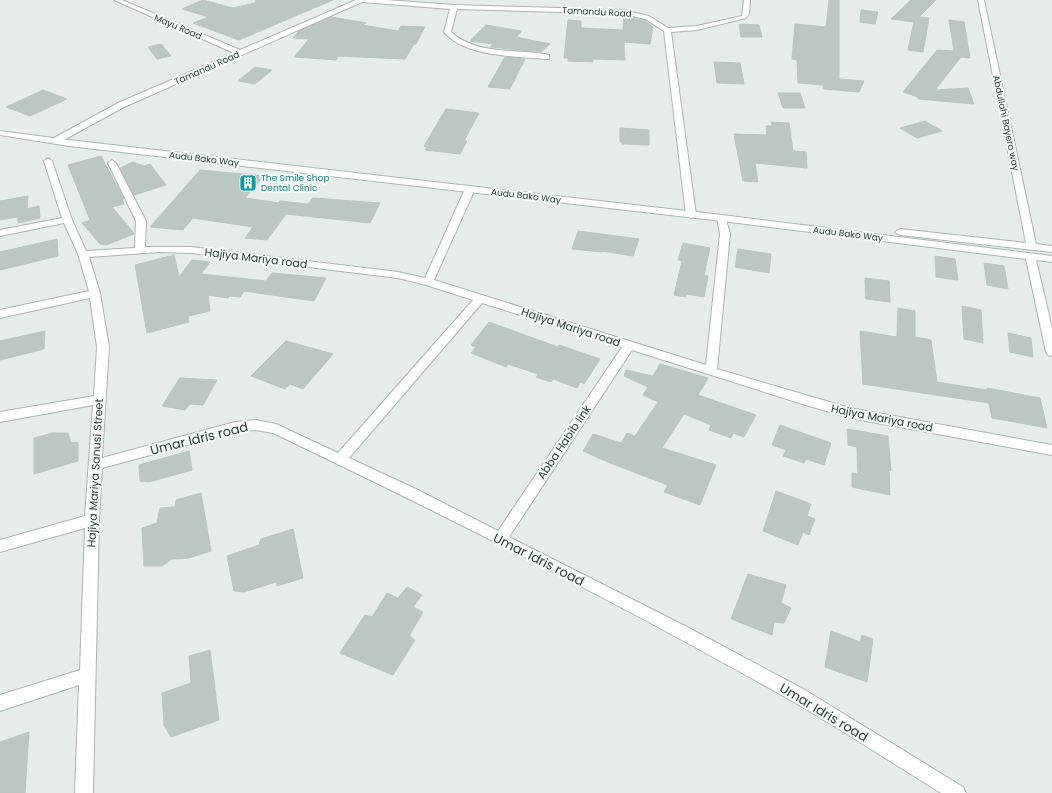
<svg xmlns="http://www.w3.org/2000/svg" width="1052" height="793" font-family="Poppins,sans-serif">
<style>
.building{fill:#bbc8c2;stroke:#b9c6bf}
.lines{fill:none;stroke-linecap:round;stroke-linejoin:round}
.street-casing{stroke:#a9b5af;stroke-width:2}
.secondary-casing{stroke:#a5b8b0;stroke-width:2}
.street{fill:#fff;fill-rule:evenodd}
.secondary{fill:#fff;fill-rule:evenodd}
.labels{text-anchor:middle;stroke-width:4;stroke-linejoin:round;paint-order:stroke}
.far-street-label{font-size:9px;fill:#263e35;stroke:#f6faf8}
.far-culture-label{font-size:9px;fill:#0d838f;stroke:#f6faf8;text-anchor:start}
.street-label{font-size:11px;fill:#263e35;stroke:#f6faf8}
.near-street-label{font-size:13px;fill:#263e35;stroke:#f6faf8}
</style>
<rect width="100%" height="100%" fill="#e6ede9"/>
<g class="building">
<polygon points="203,0 233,8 255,3 256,0 333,0 239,40 193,23 209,17 182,9"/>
<polygon points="829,0 839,0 839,79 864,81 859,92 824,89 823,85 798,83 797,60 792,59 795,24 826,27"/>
<polygon points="911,0 936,0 919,17 929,18 923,52 908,50 914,22 891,19"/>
<polygon points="861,10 878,12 875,24 860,22"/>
<polygon points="332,17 366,23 362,25 398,31 401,26 425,27 416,44 414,44 405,59 338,56 336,60 294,57 309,39 293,38 299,31"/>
<polygon points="624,17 644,20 653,27 650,44 624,42 625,60 593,59 593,62 568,61 568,58 564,58 568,20 581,21 581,28 623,30"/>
<polygon points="949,20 964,22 970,58 961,57 935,90 968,88 974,104 918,99 918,97 903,92 937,50 954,51"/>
<polygon points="739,24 759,25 762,37 741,37"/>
<polygon points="486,25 522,31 516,37 550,44 541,52 490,47 493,44 470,41"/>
<polygon points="161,44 171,56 157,59 148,47"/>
<polygon points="505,57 525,59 510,89 488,87"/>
<polygon points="714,62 740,63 744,84 717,83"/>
<polygon points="255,67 272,70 255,84 238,81"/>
<polygon points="43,90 67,99 30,116 6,107"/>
<polygon points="778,93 800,93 805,108 783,108"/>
<polygon points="446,109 479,113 464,141 467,141 460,154 425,150 427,147 424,146"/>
<polygon points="925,121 942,131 917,138 900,128"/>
<polygon points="771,122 789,123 793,151 806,152 807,168 755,163 758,182 743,181 734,134 767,135 766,126 772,126"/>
<polygon points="620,128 649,130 649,145 622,144 622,142 620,142"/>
<polygon points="101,156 124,199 122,199 124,204 112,207 134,233 134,234 106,245 100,244 82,223 90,220 68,165"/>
<polygon points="133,162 144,166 150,164 166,185 134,195 120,168"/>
<polygon points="200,170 264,176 245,198 279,203 280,201 308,204 313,198 380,203 370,223 286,214 267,240 245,238 253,227 193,218 183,230 150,227"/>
<polygon points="28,196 27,209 39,206 40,218 18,223 18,217 0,220 0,201"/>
<polygon points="578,231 609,235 639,239 633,256 602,251 602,252 572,249"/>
<polygon points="57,239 58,256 0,270 0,252"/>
<polygon points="683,243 710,248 704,275 708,276 704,297 686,294 686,297 674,295 682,261 678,260"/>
<polygon points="738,249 771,254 769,273 735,267"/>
<polygon points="174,255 179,277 192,260 210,262 201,274 266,281 272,273 326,278 314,301 244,291 240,297 230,296 228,298 208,295 210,311 188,316 189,322 147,333 135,265"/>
<polygon points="935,256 955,259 958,280 936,277"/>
<polygon points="984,263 1004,266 1008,289 987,285"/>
<polygon points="865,278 889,281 890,302 866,299"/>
<polygon points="962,306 981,310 983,343 964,339"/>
<polygon points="898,308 915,311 915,337 931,340 937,382 987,390 987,388 1040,398 1047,428 992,418 989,403 863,384 860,331 897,337"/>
<polygon points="489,322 558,347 559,345 600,359 584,384 580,382 577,388 553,379 551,382 536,377 538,374 508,364 506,367 471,353 476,347 471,345"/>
<polygon points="45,331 44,349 0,360 0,341"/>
<polygon points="1008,333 1031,338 1033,357 1010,352"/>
<polygon points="286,341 333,354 303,389 290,384 285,389 251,376"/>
<polygon points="660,364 708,378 698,395 756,415 744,437 733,433 731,438 709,430 711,425 684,414 662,448 716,465 700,505 664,492 668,485 610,463 583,451 593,434 621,443 627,433 635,436 658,402 643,395 648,387 624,376 626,370 653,376"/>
<polygon points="180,378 217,380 203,405 190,404 185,410 162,406"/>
<polygon points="780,425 831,443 824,465 806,459 804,463 783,456 786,450 772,445"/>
<polygon points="847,429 888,436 891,471 889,470 890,495 852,487 852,473 858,474 857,447 848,445"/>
<polygon points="53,433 68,433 71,443 78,442 78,461 34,474 34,438"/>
<polygon points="189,451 192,470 149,482 140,481 139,465"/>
<polygon points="776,491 811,504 807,516 815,519 809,535 803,532 798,545 763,531"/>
<polygon points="201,493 211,551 189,558 172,559 162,566 144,566 142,528 157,523 160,508 175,507 176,500"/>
<polygon points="293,529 303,578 277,586 276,582 244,592 234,591 227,556 259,545 261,539"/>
<polygon points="748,574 786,585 781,603 791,608 784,623 774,622 772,635 731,619"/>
<polygon points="407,587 422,595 413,607 423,612 409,636 415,640 393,675 340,653 365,615 372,617 387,593 398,598"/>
<polygon points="831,631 860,642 862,635 873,639 867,682 825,667"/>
<polygon points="210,650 219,720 171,737 164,725 162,693 191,683 189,656"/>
<polygon points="29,732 25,793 0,793 0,742"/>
</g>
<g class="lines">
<g class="street-casing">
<g id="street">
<path d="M114,0H122L240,50L356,0H386L454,5L624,10L649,16L668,28L697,26L742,16L744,0H750L749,14L746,18L697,30L671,32L696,215L691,218L686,215L664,31L645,19L624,14L457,9L451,32C478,56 516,48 549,55V59H546C515,56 465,57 444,32L450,9L362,2L124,107L58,143H52L51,141L52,139L118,103L234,53Z"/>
<path d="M48,158L52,161L72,220L86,251L135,248L136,221L108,163L112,160L116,163L146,221L145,247H191L398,272L425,278L465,189L470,186L473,187L475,189L434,280L706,365L720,234L717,218L719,216H725L730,234L717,369L850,408L1052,445V455L850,418L809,406L632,350L509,537L687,627L805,690L963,787L966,793H941C891,762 842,730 792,701C623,605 449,517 273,433L256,430L235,432L102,468L99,520L93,793H75L79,685L0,711V695L80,670L85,528L0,552V540L85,516L93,405L0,422V412L94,396L97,347L90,298L0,318V310L89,291L78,254L64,223L0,236V230L62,218L44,161ZM160,252L191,253L398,278L426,285L473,300L338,453L276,424L256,420L235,422L102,458L109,347L100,293L89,257ZM482,303L622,347L498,531L418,490L349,458Z"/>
</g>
</g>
<g class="secondary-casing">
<g id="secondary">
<polygon points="978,0 984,0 1036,244 1052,246 1052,252 900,235 895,232 900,229 1026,243"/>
<polygon points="0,131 69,140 722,215 1052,256 1052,262 1036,260 1052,328 1052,356 1048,355 1046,352 1026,259 722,221 69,146 0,135"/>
</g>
</g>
<use href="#street" class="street"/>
<use href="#secondary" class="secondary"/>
</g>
<defs>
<g id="building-square" transform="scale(0.9)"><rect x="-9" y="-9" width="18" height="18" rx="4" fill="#0f9aa8" stroke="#f6faf8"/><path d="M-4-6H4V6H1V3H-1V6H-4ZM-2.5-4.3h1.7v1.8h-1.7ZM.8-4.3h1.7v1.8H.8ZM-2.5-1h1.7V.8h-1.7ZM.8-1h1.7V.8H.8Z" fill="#fff"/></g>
</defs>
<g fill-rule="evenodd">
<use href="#building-square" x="248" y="183"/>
</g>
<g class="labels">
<g class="far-street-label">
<text transform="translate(597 12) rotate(3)" y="3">Tamandu Road</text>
<text transform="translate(178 27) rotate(23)" y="3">Mayu Road</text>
<text transform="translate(207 68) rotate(-24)" y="3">Tamandu Road</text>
<text transform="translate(1006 123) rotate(78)" y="3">Abdullahi Bayero way</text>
<text transform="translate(204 159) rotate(7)" y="3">Audu Bako Way</text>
<text transform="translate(526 196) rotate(7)" y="3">Audu Bako Way</text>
<text transform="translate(848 234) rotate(7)" y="3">Audu Bako Way</text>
</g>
<g class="far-culture-label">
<text x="261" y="181">The Smile Shop<tspan x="261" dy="10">Dental Clinic</tspan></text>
</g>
<g class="street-label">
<text transform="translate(256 258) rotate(7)" y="4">Hajiya Mariya road</text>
<text transform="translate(571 327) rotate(18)" y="4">Hajiya Mariya road</text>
<text transform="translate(882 418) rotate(11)" y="4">Hajiya Mariya road</text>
<text transform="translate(564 442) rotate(-56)" y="4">Abba Habib link</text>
<text transform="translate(95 473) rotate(-87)" y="4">Hajiya Mariya Sanusi Street</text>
</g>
<g class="near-street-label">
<text transform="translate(199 438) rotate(-14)" y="5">Umar Idris road</text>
<text transform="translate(539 559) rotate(27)" y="5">Umar Idris road</text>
<text transform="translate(824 712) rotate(31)" y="5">Umar Idris road</text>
</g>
</g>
</svg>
